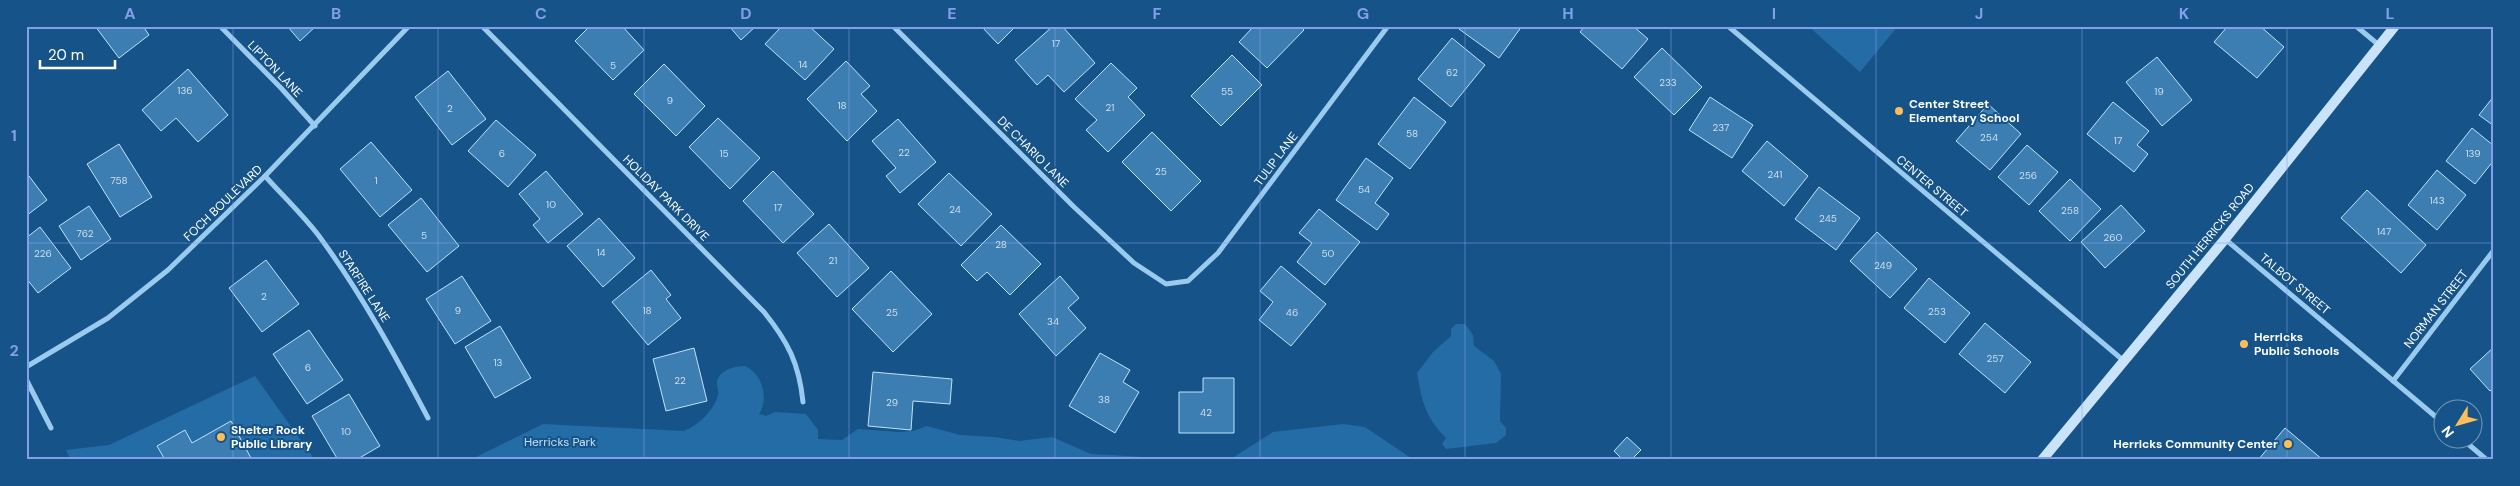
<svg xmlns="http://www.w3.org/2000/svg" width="2520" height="486" font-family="'DM Sans',sans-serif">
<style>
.green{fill:#246ca6}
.building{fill:#3d7eb2;stroke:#c1e1fb}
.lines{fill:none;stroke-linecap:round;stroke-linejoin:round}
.street{stroke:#9bcaef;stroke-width:5}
.secondary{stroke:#c9e3fa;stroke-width:10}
.grid{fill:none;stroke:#839eea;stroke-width:1;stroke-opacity:0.55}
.poi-dot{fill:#ffbd59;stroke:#155388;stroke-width:2}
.labels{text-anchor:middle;stroke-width:4;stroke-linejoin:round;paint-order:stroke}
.number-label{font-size:10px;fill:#cedfec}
.street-label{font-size:12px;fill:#fff;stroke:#155388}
.poi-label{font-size:12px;font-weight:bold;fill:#fff;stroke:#155388;text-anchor:start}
.park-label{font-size:12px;fill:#c1e1fb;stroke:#155388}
.neatline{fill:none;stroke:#839eea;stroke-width:2}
.grid-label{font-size:16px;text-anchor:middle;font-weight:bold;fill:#839eea}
</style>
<rect width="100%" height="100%" fill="#155388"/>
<g class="green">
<polygon points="1808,26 1898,26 1860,72"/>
<path d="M1456,324H1465L1473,335L1474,346L1494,361L1501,374L1500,421L1506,428V435L1496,443L1446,449L1442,444L1446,438C1425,417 1422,401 1417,373L1433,352L1451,336V329Z"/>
<path d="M745,366C763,373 769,401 759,414L766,416L775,412L806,414L818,430V439L842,440L858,429L899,432L913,431L927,426L960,435L994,437L1019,441L1052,437L1091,454L1200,460H470L543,424L684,431C698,425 714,411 718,395C719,391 717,387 717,383C718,370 735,366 745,366Z"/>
<polygon points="255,376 315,460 71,460 66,450 109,445"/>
<polygon points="1343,424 1365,427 1414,460 1229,460 1273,432"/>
</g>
<g class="building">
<polygon points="95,26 143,26 149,35 119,58"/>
<polygon points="287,26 316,26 300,41"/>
<polygon points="590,26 622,26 644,50 613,80 575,41"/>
<polygon points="729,26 756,26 741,40"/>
<polygon points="782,26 809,26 834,49 805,80 765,44"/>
<polygon points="981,26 1016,26 998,44"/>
<polygon points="1053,26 1062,26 1095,63 1064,92 1048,75 1037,85 1015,60"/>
<polygon points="1254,26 1300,26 1304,30 1267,68 1239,42"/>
<polygon points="1461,26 1522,26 1499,58 1459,29"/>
<polygon points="1585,26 1633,26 1648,39 1622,69 1580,32"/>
<polygon points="2228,26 2260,26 2284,47 2257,78 2214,42"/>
<polygon points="1452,38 1485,65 1451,107 1418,79"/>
<polygon points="1662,48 1702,87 1674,115 1634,77"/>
<polygon points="1232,55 1262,85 1221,126 1191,96"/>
<polygon points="2157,57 2192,100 2162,126 2126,82"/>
<polygon points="846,61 870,86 861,94 877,111 847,141 807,99"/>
<polygon points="1111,63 1137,88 1128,97 1145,115 1108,152 1086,130 1097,120 1075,99"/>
<polygon points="664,64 705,106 676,136 634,94"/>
<polygon points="188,69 228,115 198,142 176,118 161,131 142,110"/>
<polygon points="448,71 486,119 452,145 415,97"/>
<polygon points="2494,96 2494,126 2479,115"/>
<polygon points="1414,97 1446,122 1410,169 1378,144"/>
<polygon points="1710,97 1753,125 1732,158 1689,130"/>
<polygon points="2113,102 2149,131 2137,145 2148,154 2134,172 2087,134"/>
<polygon points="1988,104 2021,134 1990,170 1956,141"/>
<polygon points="718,118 760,158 730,189 689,147"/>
<polygon points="898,119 936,162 900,193 886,176 896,168 872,141"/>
<polygon points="496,120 536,155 508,187 468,151"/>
<polygon points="2472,128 2494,146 2494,160 2475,184 2446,161"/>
<polygon points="1152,132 1201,181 1171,211 1122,162"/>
<polygon points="1767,141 1808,176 1784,206 1742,171"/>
<polygon points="371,142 412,190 380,217 340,169"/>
<polygon points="119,144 152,197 120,217 87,164"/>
<polygon points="2027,145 2058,172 2029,205 1998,177"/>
<polygon points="1366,158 1393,178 1375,203 1389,214 1377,230 1336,200"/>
<polygon points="2437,170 2466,195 2437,230 2408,205"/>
<polygon points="546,171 583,214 548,243 533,225 540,219 519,194"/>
<polygon points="773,171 814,214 783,243 743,201"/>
<polygon points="26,172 47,200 26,216"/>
<polygon points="949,173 992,214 961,246 918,204"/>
<polygon points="2070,179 2101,209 2070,241 2039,211"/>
<polygon points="1819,187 1860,218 1836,250 1795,219"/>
<polygon points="2367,190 2426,245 2401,273 2341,218"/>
<polygon points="421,198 459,246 427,272 388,225"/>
<polygon points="2121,205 2145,231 2105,268 2081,242"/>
<polygon points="89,206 111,239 81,260 59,226"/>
<polygon points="1319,209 1360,242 1325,285 1297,262 1312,243 1299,233"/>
<polygon points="599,218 635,258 603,287 567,246"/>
<polygon points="829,224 869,268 837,297 797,253"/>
<polygon points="1001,225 1041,264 1010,295 987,272 977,281 961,265"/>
<polygon points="40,227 71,268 38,293 26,278 26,238"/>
<polygon points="1877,232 1917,269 1890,298 1850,261"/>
<polygon points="266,260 299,304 262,332 229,288"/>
<polygon points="1281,266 1326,304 1291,346 1259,320 1273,302 1260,291"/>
<polygon points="651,270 671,295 666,299 681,318 648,345 612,302"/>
<polygon points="891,271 932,314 893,352 852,309"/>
<polygon points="462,276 491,321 455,344 426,299"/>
<polygon points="1060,276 1079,298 1068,308 1086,328 1056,356 1019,314"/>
<polygon points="1929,278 1970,313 1945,343 1904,308"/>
<polygon points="1985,323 2031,362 2005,393 1959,354"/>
<polygon points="500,326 531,378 495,398 465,347"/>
<polygon points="309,330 343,380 307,404 273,354"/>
<polygon points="2494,347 2494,388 2490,391 2470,369"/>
<polygon points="694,348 707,401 666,411 653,359"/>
<polygon points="1100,353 1130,370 1123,382 1139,392 1115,433 1069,406"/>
<polygon points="873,372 952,379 950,404 913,401 911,430 868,426"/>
<polygon points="1203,378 1234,378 1234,433 1179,433 1179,392 1203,392"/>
<polygon points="349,394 380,446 356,460 338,460 312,416"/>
<polygon points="231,421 252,460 161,460 164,458 157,446 185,430 192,443"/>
<polygon points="2285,428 2323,460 2258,460"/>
<polygon points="1627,437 1641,450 1631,460 1623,460 1614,451"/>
</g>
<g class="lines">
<g class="street">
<polyline points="220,26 281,88 315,126"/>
<path d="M482,26L764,312C788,342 799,363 803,402"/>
<polyline points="893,26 1073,206 1134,263 1166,284 1188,281 1218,253 1388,26"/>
<polyline points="1728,26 2124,361"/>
<polyline points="2356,26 2380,46"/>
<path d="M265,176C283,196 303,215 319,236C361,293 395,355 428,418"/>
<polyline points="2225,239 2442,422"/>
<polyline points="26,367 108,318 168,270 265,176 409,26"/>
<polyline points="26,379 51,428"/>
<polyline points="2393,381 2494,250"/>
<polyline points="2461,438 2487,460"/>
</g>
<polyline class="secondary" points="2042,460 2225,239 2395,26"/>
</g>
<path class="grid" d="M233,26V460M438,26V460M644,26V460M849,26V460M1055,26V460M1260,26V460M1465,26V460M1671,26V460M1876,26V460M2082,26V460M2287,26V460M26,243H2494"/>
<g class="poi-dot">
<circle cx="1899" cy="111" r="5"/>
<circle cx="2244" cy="344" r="5"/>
<circle cx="221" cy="437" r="5"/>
<circle cx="2288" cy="444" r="5"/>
</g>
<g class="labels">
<g class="number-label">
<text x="1056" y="47">17</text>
<text x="803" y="68">14</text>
<text x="613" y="69">5</text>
<text x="1452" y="76">62</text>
<text x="1668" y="86">233</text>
<text x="185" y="94">136</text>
<text x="1227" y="95">55</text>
<text x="2159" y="95">19</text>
<text x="670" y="104">9</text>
<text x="842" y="109">18</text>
<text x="1110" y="111">21</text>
<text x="450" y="112">2</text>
<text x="1721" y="131">237</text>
<text x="1412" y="137">58</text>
<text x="1989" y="141">254</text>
<text x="2118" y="144">17</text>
<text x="904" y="156">22</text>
<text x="502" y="157">6</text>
<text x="724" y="157">15</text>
<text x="2473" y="157">139</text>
<text x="1161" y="175">25</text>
<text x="1775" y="178">241</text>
<text x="2028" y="179">256</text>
<text x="119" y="184">758</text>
<text x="376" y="184">1</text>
<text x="1364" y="193">54</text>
<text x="2437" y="204">143</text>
<text x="551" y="208">10</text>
<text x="778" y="211">17</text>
<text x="955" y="213">24</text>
<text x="2070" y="214">258</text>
<text x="1828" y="222">245</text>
<text x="2384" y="235">147</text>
<text x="85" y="237">762</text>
<text x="424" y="239">5</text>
<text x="2113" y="241">260</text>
<text x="1001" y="248">28</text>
<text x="601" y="256">14</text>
<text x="43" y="257">226</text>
<text x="1328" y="257">50</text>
<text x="833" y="264">21</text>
<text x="1883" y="269">249</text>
<text x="264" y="300">2</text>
<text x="458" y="314">9</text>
<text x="647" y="314">18</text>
<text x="1937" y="315">253</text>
<text x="892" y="316">25</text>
<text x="1292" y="316">46</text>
<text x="1053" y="325">34</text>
<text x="1995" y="362">257</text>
<text x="498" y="366">13</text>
<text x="308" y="371">6</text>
<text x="680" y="384">22</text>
<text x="1104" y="403">38</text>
<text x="892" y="406">29</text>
<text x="1206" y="416">42</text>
<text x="346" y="435">10</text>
</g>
<g class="street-label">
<text transform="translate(275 69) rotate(46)" y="4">LIPTON LANE</text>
<text transform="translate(1033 152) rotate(45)" y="4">DE CHARIO LANE</text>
<text transform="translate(1276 159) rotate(-53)" y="4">TULIP LANE</text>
<text transform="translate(1932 186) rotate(40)" y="4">CENTER STREET</text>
<text transform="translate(666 198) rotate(45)" y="4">HOLIDAY PARK DRIVE</text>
<text transform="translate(223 203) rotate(-44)" y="4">FOCH BOULEVARD</text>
<text transform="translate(2210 236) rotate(-51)" y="4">SOUTH HERRICKS ROAD</text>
<text transform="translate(2295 284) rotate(40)" y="4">TALBOT STREET</text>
<text transform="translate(364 286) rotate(57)" y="4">STARFIRE LANE</text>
<text transform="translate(2436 309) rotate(-52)" y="4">NORMAN STREET</text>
</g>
<g class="poi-label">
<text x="1909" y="108">Center Street<tspan x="1909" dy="14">Elementary School</tspan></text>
<text x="2254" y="341">Herricks<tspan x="2254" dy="14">Public Schools</tspan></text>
<text x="231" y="434">Shelter Rock<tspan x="231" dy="14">Public Library</tspan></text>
<text x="2278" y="448" text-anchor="end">Herricks Community Center</text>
</g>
<g class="park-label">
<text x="560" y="446">Herricks Park</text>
</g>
</g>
<rect width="2520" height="486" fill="none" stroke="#155388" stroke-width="55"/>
<g transform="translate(2458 424) rotate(233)"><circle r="24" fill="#155388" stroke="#7398b8"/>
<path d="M0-4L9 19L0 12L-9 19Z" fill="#ffbd59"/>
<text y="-8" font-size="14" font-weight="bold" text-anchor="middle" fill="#ffffff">N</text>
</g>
<path d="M40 60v8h75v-8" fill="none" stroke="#ffffff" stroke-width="2.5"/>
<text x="48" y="60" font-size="15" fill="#ffffff" stroke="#155388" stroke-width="4" paint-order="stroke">20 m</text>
<rect x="28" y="28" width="2464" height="430" class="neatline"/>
<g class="grid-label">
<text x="130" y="19">A</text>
<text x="336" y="19">B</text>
<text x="541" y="19">C</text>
<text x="746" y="19">D</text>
<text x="952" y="19">E</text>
<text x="1157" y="19">F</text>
<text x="1363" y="19">G</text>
<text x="1568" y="19">H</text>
<text x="1774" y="19">I</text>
<text x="1979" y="19">J</text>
<text x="2184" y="19">K</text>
<text x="2390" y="19">L</text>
<text x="14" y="141">1</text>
<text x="14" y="356">2</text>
</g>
</svg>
